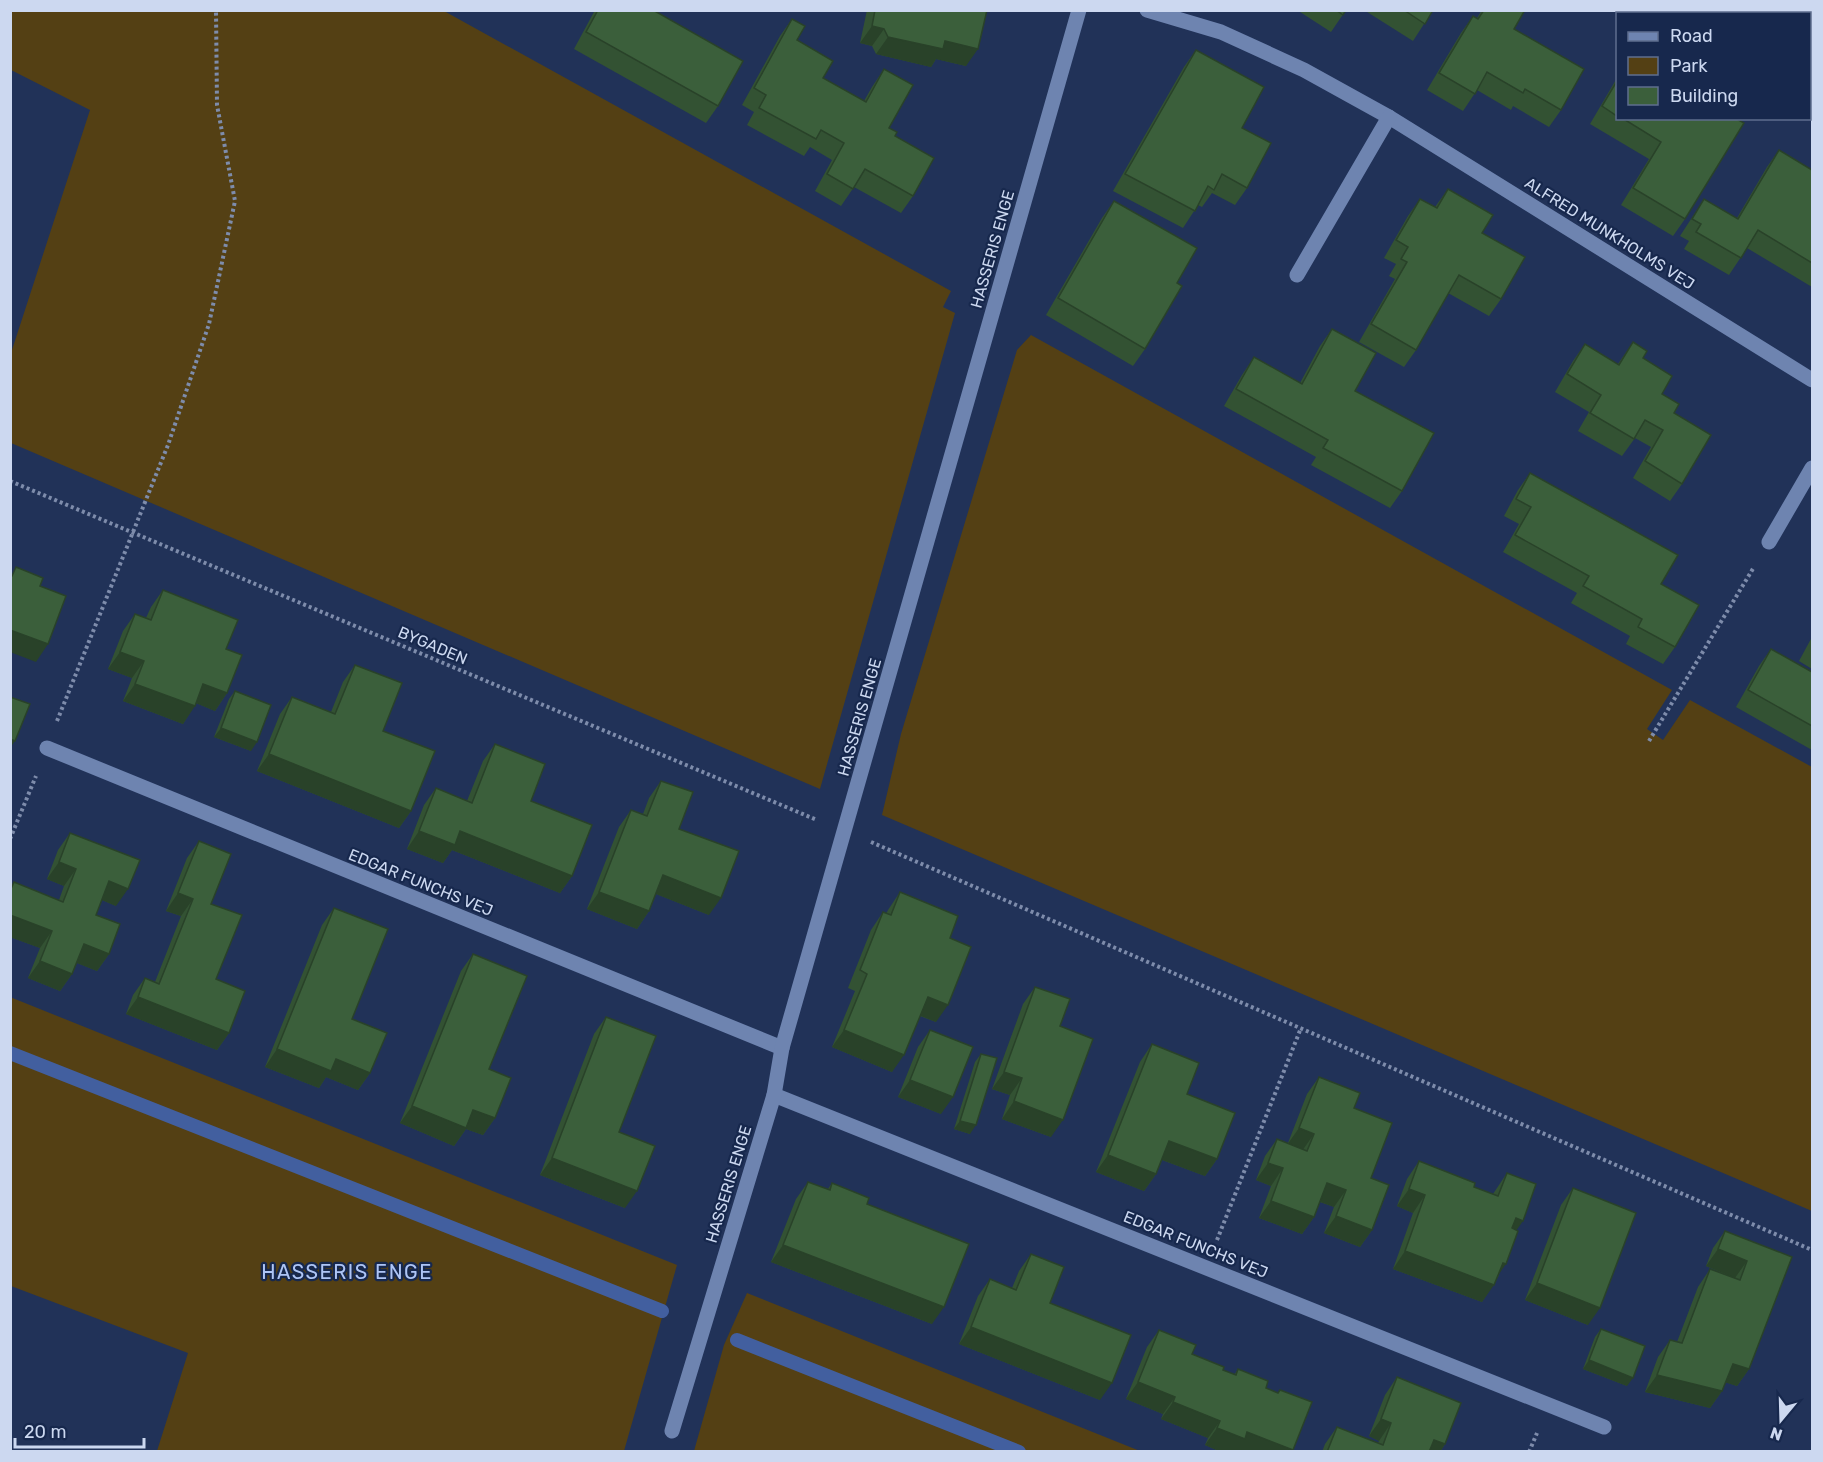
<svg xmlns="http://www.w3.org/2000/svg" width="1823" height="1462" font-family="Rubik,sans-serif">
<style>
.green{fill:#544014}
.lines{fill:none;stroke-linecap:round;stroke-linejoin:round}
.stream{stroke:#425f9f;stroke-width:14}
.path{stroke:#7e8cab;stroke-width:4;stroke-dasharray:3 3;stroke-linecap:butt}
.minor{stroke:#6e84b0;stroke-width:15}
.wall{fill:#335233}
.shaded-wall{fill:#294229}
.building{fill:#3b5f3b;stroke:#294229;stroke-width:1.5}
.labels{text-anchor:middle;stroke-width:4.5;stroke-linejoin:round;paint-order:stroke}
.street-label{font-size:16px;fill:#ccd8f0;stroke:#17284d}
.quarter-label{font-size:20px;letter-spacing:1.5px;fill:#aec5f5;stroke:#17284d}
</style>
<rect width="100%" height="100%" fill="#213258"/>
<g class="green">
<polygon points="10,11 444,11 951,291 943,307 955,313 820,789 11,443 11,353 90,110 11,70"/>
<polygon points="1739,11 1812,11 1812,55 1810,53 1810,14 1744,14"/>
<polygon points="1031,335 1672,690 1647,729 1663,740 1690,700 1812,767 1812,1211 882,815 901,734 1017,350"/>
<polygon points="10,997 677,1265 624,1451 157,1451 188,1353 11,1286"/>
<polygon points="747,1293 1140,1451 694,1451 724,1345"/>
</g>
<g class="lines">
<g class="stream">
<polyline points="10,1053 662,1311"/>
<polyline points="737,1340 1019,1452"/>
</g>
<g class="path">
<polyline points="10,481 817,820"/>
<polyline points="57,721 168,445 209,324 235,201 217,105 216,10"/>
<polyline points="1649,741 1754,567"/>
<polyline points="10,839 36,776"/>
<polyline points="871,842 1812,1250"/>
<polyline points="1217,1240 1301,1028"/>
<polyline points="1529,1452 1537,1433"/>
</g>
<g class="minor">
<polyline points="1147,10 1221,32 1304,70 1389,117 1812,380"/>
<polyline points="1297,275 1389,117"/>
<polyline points="1769,542 1812,468"/>
<polyline points="47,748 782,1048"/>
<polyline points="774,1095 1604,1427"/>
<polyline points="672,1431 774,1095 782,1048 1079,10"/>
</g>
</g>
<g class="wall">
<polygon points="595,10 653,10 718,106 706,123 574,49"/>
<polygon points="867,10 987,10 966,66 936,59 931,67 876,54 872,46 860,43"/>
<polygon points="1297,10 1346,10 1331,32"/>
<polygon points="1364,10 1433,10 1413,41"/>
<polygon points="1482,10 1525,10 1514,29 1561,110 1549,127 1513,106 1511,110 1477,90 1463,111 1427,90 1461,33 1473,16 1477,18"/>
<polygon points="792,19 797,40 823,78 864,101 872,87 884,69 889,128 895,136 913,196 901,213 854,187 841,206 815,191 832,160 810,147 804,156 747,125 754,112 742,105 780,36"/>
<polygon points="1196,50 1242,128 1247,188 1235,205 1212,193 1202,207 1198,205 1183,228 1113,191 1184,67"/>
<polygon points="1617,78 1617,118 1735,118 1685,219 1673,236 1621,205 1649,159 1590,124"/>
<polygon points="1779,150 1812,170 1812,287 1747,248 1729,275 1684,249 1689,241 1680,236 1704,199 1737,218 1767,167"/>
<polygon points="1448,189 1482,233 1501,299 1489,316 1448,293 1416,350 1404,367 1359,342 1395,279 1389,276 1396,264 1384,258 1408,216 1420,199 1435,207"/>
<polygon points="1114,201 1177,283 1145,349 1133,366 1046,315 1102,218"/>
<polygon points="1332,329 1355,391 1402,491 1390,508 1311,465 1316,457 1224,406 1242,375 1254,357 1300,383 1320,346"/>
<polygon points="1633,342 1643,358 1662,394 1674,413 1682,484 1670,501 1633,478 1651,447 1635,438 1622,456 1578,431 1589,412 1555,392 1573,361 1585,344 1618,364"/>
<polygon points="1530,473 1661,584 1675,647 1663,664 1626,644 1630,636 1571,603 1577,593 1503,552 1519,524 1504,516 1518,490"/>
<polygon points="163,590 226,649 227,693 215,711 196,703 183,724 123,701 132,678 108,669 123,631 135,614 146,618 151,607"/>
<polygon points="1812,637 1812,669 1799,661"/>
<polygon points="1771,649 1812,672 1812,750 1736,707 1759,666"/>
<polygon points="355,665 383,731 411,811 399,828 257,771 280,714 292,697 331,712 343,682"/>
<polygon points="235,691 251,751 214,737 229,699"/>
<polygon points="495,744 531,801 572,876 560,893 452,850 443,863 407,849 424,805 436,788 467,801 483,761"/>
<polygon points="661,781 709,915 656,894 649,911 637,929 587,909 619,827 631,810 643,814 649,798"/>
<polygon points="70,833 116,906 102,900 96,915 109,954 97,971 77,963 72,974 60,991 28,978 40,948 10,937 10,887 14,882 59,900 64,886 47,879 58,850"/>
<polygon points="199,841 211,904 216,979 229,1033 217,1050 126,1014 133,995 145,978 155,982 181,916 166,911 187,858"/>
<polygon points="900,892 950,938 936,1022 920,1016 892,1072 832,1047 855,991 848,988 871,930 883,912 886,914 888,910"/>
<polygon points="334,908 352,1019 370,1073 358,1090 326,1077 319,1088 265,1067 322,925"/>
<polygon points="473,954 495,1118 483,1135 466,1129 454,1146 400,1123 461,971"/>
<polygon points="1035,987 1060,1026 1051,1137 1002,1119 1010,1095 992,1089 1023,1004"/>
<polygon points="606,1017 619,1132 625,1208 540,1175 594,1034"/>
<polygon points="930,1030 941,1114 898,1097 918,1047"/>
<polygon points="1152,1044 1187,1094 1217,1159 1205,1176 1162,1160 1156,1174 1144,1191 1096,1172 1140,1062"/>
<polygon points="981,1054 970,1134 954,1129 975,1062"/>
<polygon points="1319,1077 1354,1108 1371,1178 1372,1230 1360,1247 1324,1233 1334,1207 1320,1202 1314,1217 1302,1234 1259,1218 1271,1186 1256,1180 1265,1156 1277,1139 1288,1143 1307,1094"/>
<polygon points="1419,1161 1474,1187 1493,1194 1507,1173 1516,1230 1498,1277 1482,1302 1393,1269 1413,1213 1397,1206 1407,1179"/>
<polygon points="808,1182 828,1189 832,1183 867,1204 932,1324 771,1262 796,1199"/>
<polygon points="1573,1188 1588,1325 1525,1300 1561,1205"/>
<polygon points="1725,1231 1792,1257 1749,1369 1737,1386 1725,1382 1722,1391 1710,1408 1645,1392 1658,1357 1670,1340 1677,1342 1698,1287 1710,1269 1735,1279 1706,1266 1713,1248"/>
<polygon points="1031,1254 1050,1303 1100,1400 959,1344 978,1296 990,1279 1012,1288 1019,1271"/>
<polygon points="1601,1329 1627,1386 1583,1369 1595,1337"/>
<polygon points="1159,1330 1192,1354 1223,1370 1234,1375 1238,1369 1266,1388 1278,1393 1280,1390 1292,1452 1241,1452 1237,1450 1236,1452 1221,1452 1205,1445 1208,1438 1161,1419 1163,1414 1126,1399 1147,1347"/>
<polygon points="1397,1377 1445,1444 1440,1452 1322,1452 1325,1444 1337,1427 1378,1443 1379,1441 1369,1436 1385,1395"/>
</g>
<g class="shaded-wall">
<polygon points="872,26 884,29 872,46 860,43"/>
<polygon points="888,37 945,41 978,49 966,66 936,59 931,67 876,54"/>
<polygon points="10,630 48,644 36,662 10,652"/>
<polygon points="120,652 144,661 132,678 108,669"/>
<polygon points="135,684 195,706 183,724 123,701"/>
<polygon points="203,684 227,693 215,711 191,701"/>
<polygon points="221,728 257,742 251,751 214,737"/>
<polygon points="10,739 15,741 10,748"/>
<polygon points="269,754 411,811 399,828 257,771"/>
<polygon points="419,831 460,831 572,876 560,893 452,850 443,863 407,849"/>
<polygon points="59,862 76,869 64,886 47,879"/>
<polygon points="663,875 721,898 709,915 651,892"/>
<polygon points="109,881 128,889 116,906 97,898"/>
<polygon points="599,892 649,911 637,929 587,909"/>
<polygon points="178,893 193,899 181,916 166,911"/>
<polygon points="10,915 52,931 40,948 10,937"/>
<polygon points="84,944 109,954 97,971 72,961"/>
<polygon points="40,961 72,974 60,991 28,978"/>
<polygon points="138,997 229,1033 217,1050 126,1014"/>
<polygon points="928,997 948,1005 936,1022 916,1014"/>
<polygon points="844,1030 904,1055 892,1072 832,1047"/>
<polygon points="277,1049 336,1059 370,1073 358,1090 326,1077 319,1088 265,1067"/>
<polygon points="1004,1072 1022,1078 1010,1095 992,1089"/>
<polygon points="910,1080 953,1097 941,1114 898,1097"/>
<polygon points="1014,1101 1063,1120 1051,1137 1002,1119"/>
<polygon points="412,1106 473,1110 495,1118 483,1135 466,1129 454,1146 400,1123"/>
<polygon points="960,1121 976,1125 970,1134 954,1129"/>
<polygon points="1299,1128 1314,1134 1302,1151 1287,1145"/>
<polygon points="1169,1141 1217,1159 1205,1176 1157,1158"/>
<polygon points="1108,1155 1156,1174 1144,1191 1096,1172"/>
<polygon points="552,1158 637,1191 625,1208 540,1175"/>
<polygon points="1268,1163 1283,1168 1271,1186 1256,1180"/>
<polygon points="1327,1183 1346,1190 1334,1207 1315,1200"/>
<polygon points="1409,1189 1425,1195 1413,1213 1397,1206"/>
<polygon points="1271,1201 1314,1217 1302,1234 1259,1218"/>
<polygon points="1336,1216 1372,1230 1360,1247 1324,1233"/>
<polygon points="1516,1218 1523,1221 1511,1238 1504,1235"/>
<polygon points="783,1245 944,1307 932,1324 771,1262"/>
<polygon points="1718,1249 1747,1261 1735,1278 1706,1266"/>
<polygon points="1405,1251 1494,1285 1482,1302 1393,1269"/>
<polygon points="1503,1263 1506,1264 1494,1281"/>
<polygon points="1537,1283 1600,1308 1588,1325 1525,1300"/>
<polygon points="971,1327 1112,1383 1100,1400 959,1344"/>
<polygon points="1589,1360 1633,1378 1627,1386 1583,1369"/>
<polygon points="1733,1364 1749,1369 1737,1386 1721,1381"/>
<polygon points="1657,1375 1722,1391 1710,1408 1645,1392"/>
<polygon points="1138,1382 1175,1397 1163,1414 1126,1399"/>
<polygon points="1173,1402 1220,1421 1208,1438 1161,1419"/>
<polygon points="1381,1419 1391,1423 1379,1441 1369,1436"/>
<polygon points="1217,1428 1247,1432 1293,1450 1292,1452 1241,1452 1237,1450 1236,1452 1221,1452 1205,1445"/>
<polygon points="1434,1440 1445,1444 1440,1452 1426,1452"/>
</g>
<g class="building">
<polygon points="598,10 653,10 743,61 718,106 586,32"/>
<polygon points="875,10 987,10 978,49 945,41 943,49 888,37 884,29 872,26"/>
<polygon points="1336,10 1346,10 1343,15"/>
<polygon points="1404,10 1433,10 1425,24"/>
<polygon points="1484,10 1525,10 1514,29 1584,69 1561,110 1525,89 1523,93 1487,72 1475,94 1439,73 1473,16 1478,19"/>
<polygon points="792,19 805,26 797,40 833,61 823,78 866,102 884,69 913,85 889,128 897,132 895,136 934,158 913,196 865,169 853,189 827,174 844,143 821,130 816,139 759,108 766,95 754,88"/>
<polygon points="1196,50 1264,87 1242,128 1271,143 1247,188 1222,174 1214,190 1208,186 1195,211 1125,174"/>
<polygon points="1617,81 1617,116 1602,106"/>
<polygon points="1622,118 1735,118 1744,123 1685,219 1633,188 1661,142"/>
<polygon points="1779,150 1812,170 1812,263 1758,230 1741,258 1696,232 1701,224 1692,219 1704,199 1738,219"/>
<polygon points="1448,189 1493,215 1482,233 1525,257 1501,299 1459,275 1416,350 1371,324 1407,262 1401,259 1408,247 1396,240 1420,199 1437,208"/>
<polygon points="1114,201 1197,248 1177,283 1182,286 1145,349 1058,298"/>
<polygon points="1332,329 1376,353 1355,391 1434,433 1402,491 1323,448 1328,440 1236,389 1254,357 1302,384"/>
<polygon points="1633,342 1647,351 1643,358 1672,376 1662,394 1679,404 1674,413 1711,435 1682,484 1645,461 1663,430 1645,420 1634,439 1590,413 1601,395 1567,374 1585,344 1619,365"/>
<polygon points="1530,473 1678,555 1661,584 1699,605 1675,647 1638,627 1642,619 1583,586 1589,576 1515,535 1531,507 1516,499"/>
<polygon points="16,567 43,578 40,586 66,596 48,644 10,630 10,576 12,576"/>
<polygon points="163,590 238,620 226,649 242,655 227,693 203,684 195,706 135,684 144,661 120,652 135,614 151,620"/>
<polygon points="1771,649 1812,672 1812,726 1748,690"/>
<polygon points="355,665 402,683 383,731 435,751 411,811 269,754 292,697 335,714"/>
<polygon points="235,691 271,705 257,742 221,728"/>
<polygon points="10,697 30,704 15,741 10,739"/>
<polygon points="495,744 545,764 531,801 592,825 572,876 460,831 455,845 419,831 436,788 472,803"/>
<polygon points="661,781 693,792 679,829 739,851 721,898 663,875 649,911 599,892 631,810 647,816"/>
<polygon points="70,833 140,860 128,889 109,881 96,915 120,924 109,954 84,944 72,974 40,961 52,931 10,915 10,891 14,882 63,902 76,869 59,862"/>
<polygon points="199,841 231,854 211,904 242,915 216,979 245,991 229,1033 138,997 145,978 159,984 193,899 178,893"/>
<polygon points="900,892 958,916 950,938 971,947 948,1005 928,997 904,1055 844,1030 867,974 860,970 883,912 891,915"/>
<polygon points="334,908 388,929 352,1019 387,1033 370,1073 336,1059 331,1071 277,1049"/>
<polygon points="473,954 527,976 489,1069 511,1078 495,1118 473,1110 466,1128 412,1106"/>
<polygon points="1035,987 1070,999 1060,1026 1093,1039 1063,1120 1014,1101 1022,1078 1004,1072"/>
<polygon points="606,1017 656,1036 619,1132 655,1146 637,1191 552,1158"/>
<polygon points="930,1030 973,1047 953,1097 910,1080"/>
<polygon points="1152,1044 1199,1063 1187,1094 1235,1113 1217,1159 1169,1141 1156,1174 1108,1155"/>
<polygon points="981,1054 997,1058 976,1125 960,1121"/>
<polygon points="1319,1077 1360,1093 1354,1108 1392,1123 1371,1178 1389,1185 1372,1230 1336,1216 1346,1190 1327,1183 1314,1217 1271,1201 1283,1168 1268,1163 1277,1139 1307,1151 1314,1134 1299,1128"/>
<polygon points="1419,1161 1475,1183 1474,1187 1498,1196 1507,1173 1536,1184 1523,1221 1516,1218 1512,1228 1518,1231 1506,1264 1503,1263 1494,1285 1405,1251 1425,1195 1409,1189"/>
<polygon points="808,1182 830,1190 832,1183 869,1198 867,1204 969,1244 944,1307 783,1245"/>
<polygon points="1573,1188 1636,1213 1600,1308 1537,1283"/>
<polygon points="1725,1231 1792,1257 1749,1369 1733,1364 1722,1391 1657,1375 1670,1340 1682,1343 1710,1269 1740,1280 1747,1261 1718,1249"/>
<polygon points="1031,1254 1064,1267 1050,1303 1131,1335 1112,1383 971,1327 990,1279 1016,1290"/>
<polygon points="1601,1329 1645,1346 1633,1378 1589,1360"/>
<polygon points="1159,1330 1196,1345 1192,1354 1224,1367 1223,1370 1236,1375 1238,1369 1268,1381 1266,1388 1278,1393 1280,1390 1312,1402 1293,1450 1247,1432 1245,1439 1217,1428 1220,1421 1173,1402 1175,1397 1138,1382"/>
<polygon points="1397,1377 1461,1403 1445,1444 1434,1440 1429,1452 1327,1452 1337,1427 1383,1445 1391,1423 1381,1419"/>
</g>
<g class="labels">
<g class="street-label">
<text transform="translate(1610 233) rotate(32)" y="6">ALFRED MUNKHOLMS VEJ</text>
<text transform="translate(992 249) rotate(-74)" y="6">HASSERIS ENGE</text>
<text transform="translate(433 645) rotate(23)" y="6">BYGADEN</text>
<text transform="translate(859 717) rotate(-74)" y="6">HASSERIS ENGE</text>
<text transform="translate(421 882) rotate(22)" y="6">EDGAR FUNCHS VEJ</text>
<text transform="translate(728 1184) rotate(-73)" y="6">HASSERIS ENGE</text>
<text transform="translate(1196 1244) rotate(22)" y="6">EDGAR FUNCHS VEJ</text>
</g>
<g class="quarter-label">
<text x="347" y="1279">HASSERIS ENGE</text>
</g>
</g>
<rect width="1823" height="1462" fill="none" stroke="#ccd8f0" stroke-width="24"/>
<rect x="1616" y="12" width="195" height="108" fill="#17284d" stroke="#5f6e8e" stroke-width="1.5"/>
<rect x="1628" y="32" width="30" height="9" fill="#6e84b0" stroke="#5f6e8e" stroke-width="1.5"/>
<text x="1670" y="42" font-size="18" fill="#ccd8f0">Road</text>
<rect x="1628" y="57" width="30" height="18" fill="#544014" stroke="#5f6e8e" stroke-width="1.5"/>
<text x="1670" y="72" font-size="18" fill="#ccd8f0">Park</text>
<rect x="1628" y="87" width="30" height="18" fill="#3b5f3b" stroke="#5f6e8e" stroke-width="1.5"/>
<text x="1670" y="102" font-size="18" fill="#ccd8f0">Building</text>
<g transform="translate(1781 1420) rotate(199)" stroke="#17284d" stroke-width="4.5" paint-order="stroke">
<path d="M0-4.5L10 22L0 15L-10 22Z" fill="#ccd8f0"/>
<text y="-9" font-size="16" font-weight="bold" text-anchor="middle" fill="#ccd8f0">N</text>
</g>
<path d="M15 1438v9h129v-9" fill="none" stroke="#ccd8f0" stroke-width="3"/>
<text x="24" y="1438" font-size="18" fill="#ccd8f0" stroke="#17284d" stroke-width="4.5" paint-order="stroke">20 m</text>
</svg>
